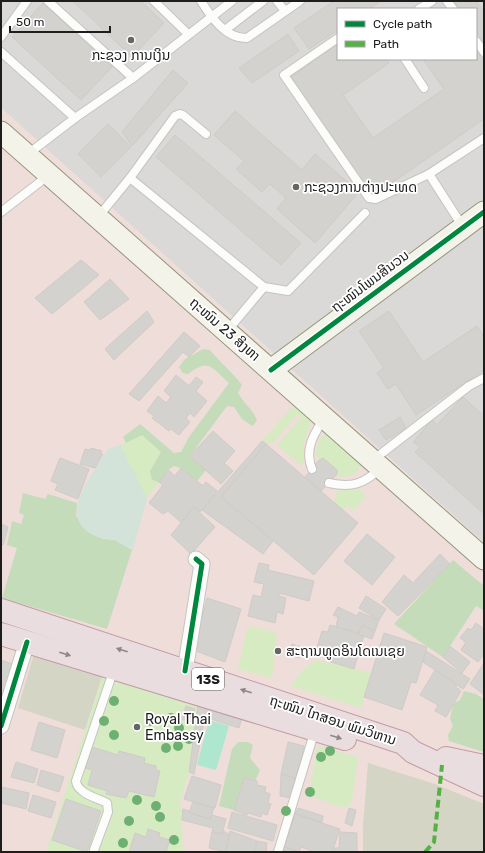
<svg xmlns="http://www.w3.org/2000/svg" width="485" height="853" font-family="Rubik,'Noto Sans Lao',sans-serif">
<style>
.residential{fill:#dbd9d7;fill-rule:evenodd}
.commercial{fill:#efddd9}
.construction{fill:#d5d5c6}
.grass{fill:#d7ebc2}
.forest{fill:#c4dcb9}
.wetland{fill:#d3e3d9}
.pitch{fill:#aee6d0}
.building{fill:#d4d2ce;stroke:#cfcbc6}
.lines{fill:none;stroke-linecap:round;stroke-linejoin:round}
.lane-casing{stroke:#c4c4c1;stroke-width:10}
.street-casing{stroke:#c4c4c1;stroke-width:17}
.secondary-casing{stroke:#93967c;stroke-width:23}
.highway-casing{stroke:#c39ba5;stroke-width:24}
.lane{stroke:#fcfcfb;stroke-width:8}
.street{stroke:#fcfcfb;stroke-width:15}
.secondary{stroke:#f3f3e9;stroke-width:21}
.highway{stroke:#eadddf;stroke-width:22}
.quiet{stroke:#55b145;stroke-width:4;stroke-dasharray:8 4;stroke-linecap:butt}
.cycleway-casing{stroke:#fff;stroke-width:8}
.cycleway{stroke:#00873e;stroke-width:5}
.tree{fill:#6eb072}
.oneway{fill:#8e8788}
.poi-dot{fill:#656563;stroke:#fff;stroke-width:1.5}
.labels{text-anchor:middle;stroke-width:3.5;stroke-linejoin:round;paint-order:stroke}
.shield{fill:#fff;stroke:#616161;stroke-width:1}
.shield-label{font-size:13px;font-weight:bold;fill:#1d1d1d}
.poi-label{font-size:14px;fill:#1d1d1d;stroke:#fff;text-anchor:start}
.street-label{font-size:14px;fill:#1d1d1d;stroke:#fff}
</style>
<rect width="100%" height="100%" fill="#eceae5"/>
<path class="residential" d="M1,1H484V543L1,108ZM338,9H476V59H338Z"/>
<polygon class="commercial" points="1,108 484,543 484,852 1,852"/>
<g class="construction">
<polygon points="34,654 102,677 85,730 18,708"/>
<polygon points="368,763 435,784 484,804 484,852 363,852 363,826"/>
</g>
<g class="grass">
<polygon points="295,406 311,421 303,447 304,463 300,465 277,445 301,418 298,414 273,443 271,442 267,445 262,441 290,409"/>
<path d="M324,433L359,464L360,466C356,476 345,478 335,476L322,459L316,457L317,445Z"/>
<polygon points="142,435 161,452 151,471 152,480 159,482 147,498 120,445"/>
<polygon points="358,489 363,492 365,498 353,511 347,505 343,510 333,502 337,496 336,491"/>
<polygon points="251,626 274,632 277,638 272,678 238,669 247,628"/>
<path d="M317,660L372,673L361,708L291,686C299,674 304,666 317,660Z"/>
<polygon points="102,677 124,681 198,705 189,772 179,806 183,809 182,820 183,852 46,852"/>
<polygon points="320,746 358,757 352,801 347,807 340,807 311,796 310,790 317,748"/>
</g>
<g class="forest">
<path d="M203,349L210,350C220,362 233,373 242,385L238,393C244,404 254,410 257,421L252,426L242,419L234,407L227,406L190,456L206,470L197,481L181,468L174,466L168,470L159,482L152,480L150,471L161,452L142,435L126,443L123,437L140,424L174,453L181,452L189,437L229,383C212,368 209,358 188,374L183,373L179,367L185,359Z"/>
<polygon points="23,493 45,499 48,494 77,503 76,516 103,539 115,540 132,550 107,629 2,598 17,548 7,545 12,521 21,524 24,515 19,513"/>
<polygon points="453,560 484,586 484,609 483,610 476,606 443,657 394,624"/>
<polygon points="464,691 476,694 484,699 484,752 449,741 448,735 453,726 450,719 453,704 460,700"/>
<polygon points="238,742 248,742 253,745 250,758 260,770 255,781 244,778 234,810 219,806 232,749"/>
</g>
<path class="wetland" d="M120,445L147,498L133,550C127,547 120,542 114,540C106,538 100,539 93,535C55,516 95,472 108,449Z"/>
<polygon class="pitch" points="209,720 229,726 216,770 197,765"/>
<g class="building">
<polygon points="73,1 141,1 164,23 132,57"/>
<polygon points="334,1 381,1 369,9 338,9 338,30 309,49 294,28"/>
<polygon points="454,1 476,1 484,12 484,42 476,31 476,9 460,9"/>
<polygon points="43,3 112,67 81,100 12,37"/>
<polygon points="288,34 299,51 252,83 239,68"/>
<polygon points="338,44 338,59 386,59 389,63 343,95 373,138 444,89 423,59 476,59 476,51 484,62 484,119 370,198 288,79"/>
<polygon points="173,70 188,83 132,146 122,132"/>
<polygon points="235,111 302,170 315,154 359,192 315,243 277,209 286,198 270,184 262,192 236,169 244,161 214,135"/>
<polygon points="108,124 131,147 101,177 78,154"/>
<polygon points="175,135 301,243 281,265 156,157"/>
<polygon points="81,260 99,275 52,314 35,298"/>
<polygon points="110,279 129,299 100,320 84,302"/>
<polygon points="147,311 154,322 114,360 105,349"/>
<polygon points="389,311 423,362 477,326 484,337 484,370 416,415 396,384 388,389 377,373 384,368 359,331"/>
<polygon points="184,332 200,346 189,357 183,352 139,401 129,394"/>
<polygon points="176,375 189,386 196,377 203,382 196,391 207,401 194,417 190,413 186,418 190,422 179,435 171,429 169,431 152,418 154,416 147,411 158,396 166,403 171,397 164,391"/>
<polygon points="463,397 484,416 484,514 415,452 420,447 413,442 432,420 437,425"/>
<polygon points="400,417 406,428 386,440 379,430"/>
<polygon points="213,431 235,451 224,463 233,471 221,484 190,456"/>
<polygon points="262,441 266,444 221,497 273,541 263,554 202,510"/>
<polygon points="266,444 358,523 314,575 221,497"/>
<polygon points="91,448 102,451 100,454 103,454 95,468 80,464 85,449 90,450"/>
<polygon points="60,458 89,469 78,499 55,490 58,484 51,481"/>
<polygon points="323,458 337,470 337,474 321,491 305,477 319,460"/>
<polygon points="181,468 203,486 206,482 217,491 200,512 194,507 182,523 168,511 163,514 149,503 163,485 159,482 168,470 175,476"/>
<polygon points="194,507 215,527 191,554 171,535"/>
<polygon points="1,524 8,527 3,545 1,545"/>
<polygon points="367,534 395,557 372,585 344,561"/>
<polygon points="440,554 450,564 398,616 382,602 404,575 413,583"/>
<polygon points="259,563 269,565 268,570 314,581 309,601 279,593 279,596 286,598 283,614 277,612 275,623 248,616 253,595 261,597 264,584 254,582"/>
<polygon points="366,596 386,609 379,620 359,608"/>
<polygon points="207,598 241,609 225,662 191,649 199,615 203,614"/>
<polygon points="338,607 357,616 359,612 379,620 375,631 362,625 358,634 336,627 338,617 333,615"/>
<polygon points="476,623 484,629 484,654 478,662 461,650 466,642 460,638 468,628 471,630"/>
<polygon points="330,625 364,635 354,669 328,661 330,655 316,651 322,631 328,632"/>
<polygon points="362,625 375,631 372,639 358,634"/>
<polygon points="384,633 427,647 416,683 411,682 402,710 364,697"/>
<polygon points="292,644 302,648 299,658 289,654"/>
<polygon points="450,646 470,662 462,673 443,657"/>
<polygon points="426,651 470,679 463,689 423,662"/>
<polygon points="1,660 15,665 1,710"/>
<polygon points="484,663 484,693 483,694 470,684"/>
<polygon points="435,670 456,684 456,687 461,691 446,717 435,711 438,705 420,695"/>
<polygon points="198,705 242,718 239,728 205,717 194,774 189,772"/>
<polygon points="186,706 195,709 190,722 182,719"/>
<polygon points="39,722 65,730 57,758 31,750"/>
<polygon points="288,742 304,746 298,779 281,774"/>
<polygon points="92,747 118,755 119,751 145,758 144,763 156,766 156,770 160,771 154,797 129,791 126,798 106,794 107,791 88,785 92,770 85,768"/>
<polygon points="16,762 38,769 34,783 11,777"/>
<polygon points="41,770 64,777 59,792 37,785"/>
<polygon points="281,774 295,778 292,798 280,796"/>
<polygon points="192,776 221,785 215,808 184,799"/>
<polygon points="244,778 257,781 257,785 266,787 265,792 270,794 268,803 271,804 267,815 262,813 261,817 248,813 247,815 234,810"/>
<polygon points="1,787 29,793 26,809 1,803"/>
<polygon points="33,795 56,802 51,818 28,811"/>
<polygon points="66,799 101,811 87,852 52,840"/>
<polygon points="193,802 214,808 210,819 189,813"/>
<polygon points="298,808 323,816 322,822 295,814"/>
<polygon points="349,808 356,810 352,826 345,823"/>
<polygon points="183,809 190,811 189,813 210,819 212,815 226,819 222,834 212,832 213,828 182,820"/>
<polygon points="232,812 277,825 273,841 228,828"/>
<polygon points="295,814 340,829 332,852 315,852 301,847 299,852 284,847"/>
<polygon points="148,829 160,833 159,837 170,840 166,852 129,852 135,833 146,837"/>
<polygon points="223,831 229,834 226,852 209,848 212,832 222,834"/>
<polygon points="230,831 257,841 254,852 226,852"/>
<polygon points="340,832 357,833 357,852 333,852 333,848 339,848"/>
<polygon points="257,841 267,843 266,852 254,852"/>
<polygon points="281,846 300,852 280,852"/>
</g>
<g class="lines">
<g class="lane-casing">
<g id="lane">
<polyline points="48,1 133,78"/>
<polyline points="154,1 188,34"/>
<path d="M201,1C211,17 226,39 247,38L300,1"/>
<polyline points="277,1 285,11"/>
<polyline points="447,1 453,9"/>
<polyline points="419,9 432,1"/>
<polyline points="225,30 263,1"/>
<polyline points="1,37 27,1"/>
<polyline points="338,38 284,75 369,198 376,199 429,174 484,138"/>
<polyline points="476,41 484,52"/>
<polyline points="1,52 75,118 133,78 232,1"/>
<polyline points="405,59 424,88"/>
<polyline points="28,154 75,118"/>
<polyline points="429,174 463,227"/>
<polyline points="130,178 264,287 288,291 365,213"/>
<polyline points="1,212 49,175"/>
<polyline points="98,217 130,178 175,116 180,114 183,115 206,134"/>
<polyline points="227,331 264,287"/>
<polyline points="373,460 469,386 484,378"/>
<path d="M312,469C304,449 314,434 324,418"/>
<path d="M329,483C352,488 363,484 380,469"/>
<path d="M94,850L108,812L107,803C97,798 77,793 76,781L114,669"/>
<polyline points="278,852 315,730"/>
</g>
</g>
<g class="street-casing">
<g id="street">
<polyline points="185,671 202,564 196,559"/>
<polyline points="1,726 27,642"/>
</g>
</g>
<g class="secondary-casing">
<g id="secondary">
<polyline points="1,132 484,559"/>
<polyline points="271,370 484,212"/>
</g>
</g>
<g class="highway-casing">
<g id="highway">
<polyline points="1,610 403,743 413,752 484,785"/>
<polyline points="1,634 345,739"/>
<polyline points="446,758 484,766"/>
</g>
</g>
<use href="#lane" class="lane"/>
<use href="#street" class="street"/>
<use href="#secondary" class="secondary"/>
<use href="#highway" class="highway"/>
<polyline class="quiet" points="425,852 434,842 442,765"/>
<g class="cycleway-casing">
<g id="cycleway">
<polyline points="271,370 484,212"/>
<polyline points="185,671 202,564 196,559"/>
<polyline points="1,726 27,642"/>
</g>
</g>
<use href="#cycleway" class="cycleway"/>
</g>
<g class="tree">
<circle cx="114" cy="701" r="5"/>
<circle cx="171" cy="718" r="5"/>
<circle cx="104" cy="721" r="5"/>
<circle cx="150" cy="721" r="5"/>
<circle cx="179" cy="728" r="5"/>
<circle cx="114" cy="735" r="5"/>
<circle cx="189" cy="739" r="5"/>
<circle cx="178" cy="746" r="5"/>
<circle cx="166" cy="748" r="5"/>
<circle cx="330" cy="751" r="5"/>
<circle cx="321" cy="757" r="5"/>
<circle cx="310" cy="792" r="5"/>
<circle cx="137" cy="800" r="5"/>
<circle cx="156" cy="806" r="5"/>
<circle cx="286" cy="811" r="5"/>
<circle cx="160" cy="817" r="5"/>
<circle cx="129" cy="821" r="5"/>
<circle cx="174" cy="840" r="5"/>
<circle cx="123" cy="843" r="5"/>
</g>
<defs><path id="oneway-solid" d="M-6-.8H1V-3.2L6.5 0L1 3.2V.8H-6Z"/></defs>
<g class="oneway">
<use href="#oneway-solid" transform="translate(122 650) rotate(-162)"/>
<use href="#oneway-solid" transform="translate(65 654) rotate(17)"/>
<use href="#oneway-solid" transform="translate(246 691) rotate(-162)"/>
<use href="#oneway-solid" transform="translate(336 737) rotate(17)"/>
</g>
<g class="poi-dot">
<circle cx="131" cy="40" r="4"/>
<circle cx="296" cy="187" r="4"/>
<circle cx="278" cy="651" r="4"/>
<circle cx="137" cy="727" r="4"/>
</g>
<g class="labels">
<rect class="shield" x="192" y="668" width="32" height="22" rx="3"/>
<g class="shield-label">
<text x="208" y="684">13S</text>
</g>
<g class="poi-label">
<text x="131" y="60" text-anchor="middle">ກະຊວງ ການເງິນ</text>
<text x="304" y="192">ກະຊວງການຕ່າງປະເທດ</text>
<text x="286" y="656">ສະຖານທູດອິນໂດເນເຊຍ</text>
<text x="145" y="724">Royal Thai<tspan x="145" dy="16">Embassy</tspan></text>
</g>
<g class="street-label">
<text transform="translate(370 281) rotate(-37)" y="5">ຖະໜົນໂພນສີນວນ</text>
<text transform="translate(225 329) rotate(41)" y="5">ຖະໜົນ 23 ສິງຫາ</text>
<text transform="translate(333 720) rotate(18)" y="5">ຖະໜົນ ໄກສອນ ພົມວິຫານ</text>
</g>
</g>
<rect width="485" height="853" fill="none" stroke="#1d1d1d" stroke-width="4"/>
<rect x="337" y="8" width="140" height="52" fill="#ffffff" stroke="#a5a5a5"/>
<rect x="345" y="21" width="20" height="6" fill="#00873e" stroke="#a5a5a5"/>
<text x="373" y="28" font-size="12" fill="#1d1d1d">Cycle path</text>
<rect x="345" y="41" width="20" height="6" fill="#55b145" stroke="#a5a5a5"/>
<text x="373" y="48" font-size="12" fill="#1d1d1d">Path</text>
<path d="M10 26v6h100v-6" fill="none" stroke="#1d1d1d" stroke-width="2"/>
<text x="16" y="26" font-size="12" fill="#1d1d1d" stroke="#ffffff" stroke-width="3" paint-order="stroke">50 m</text>
</svg>
